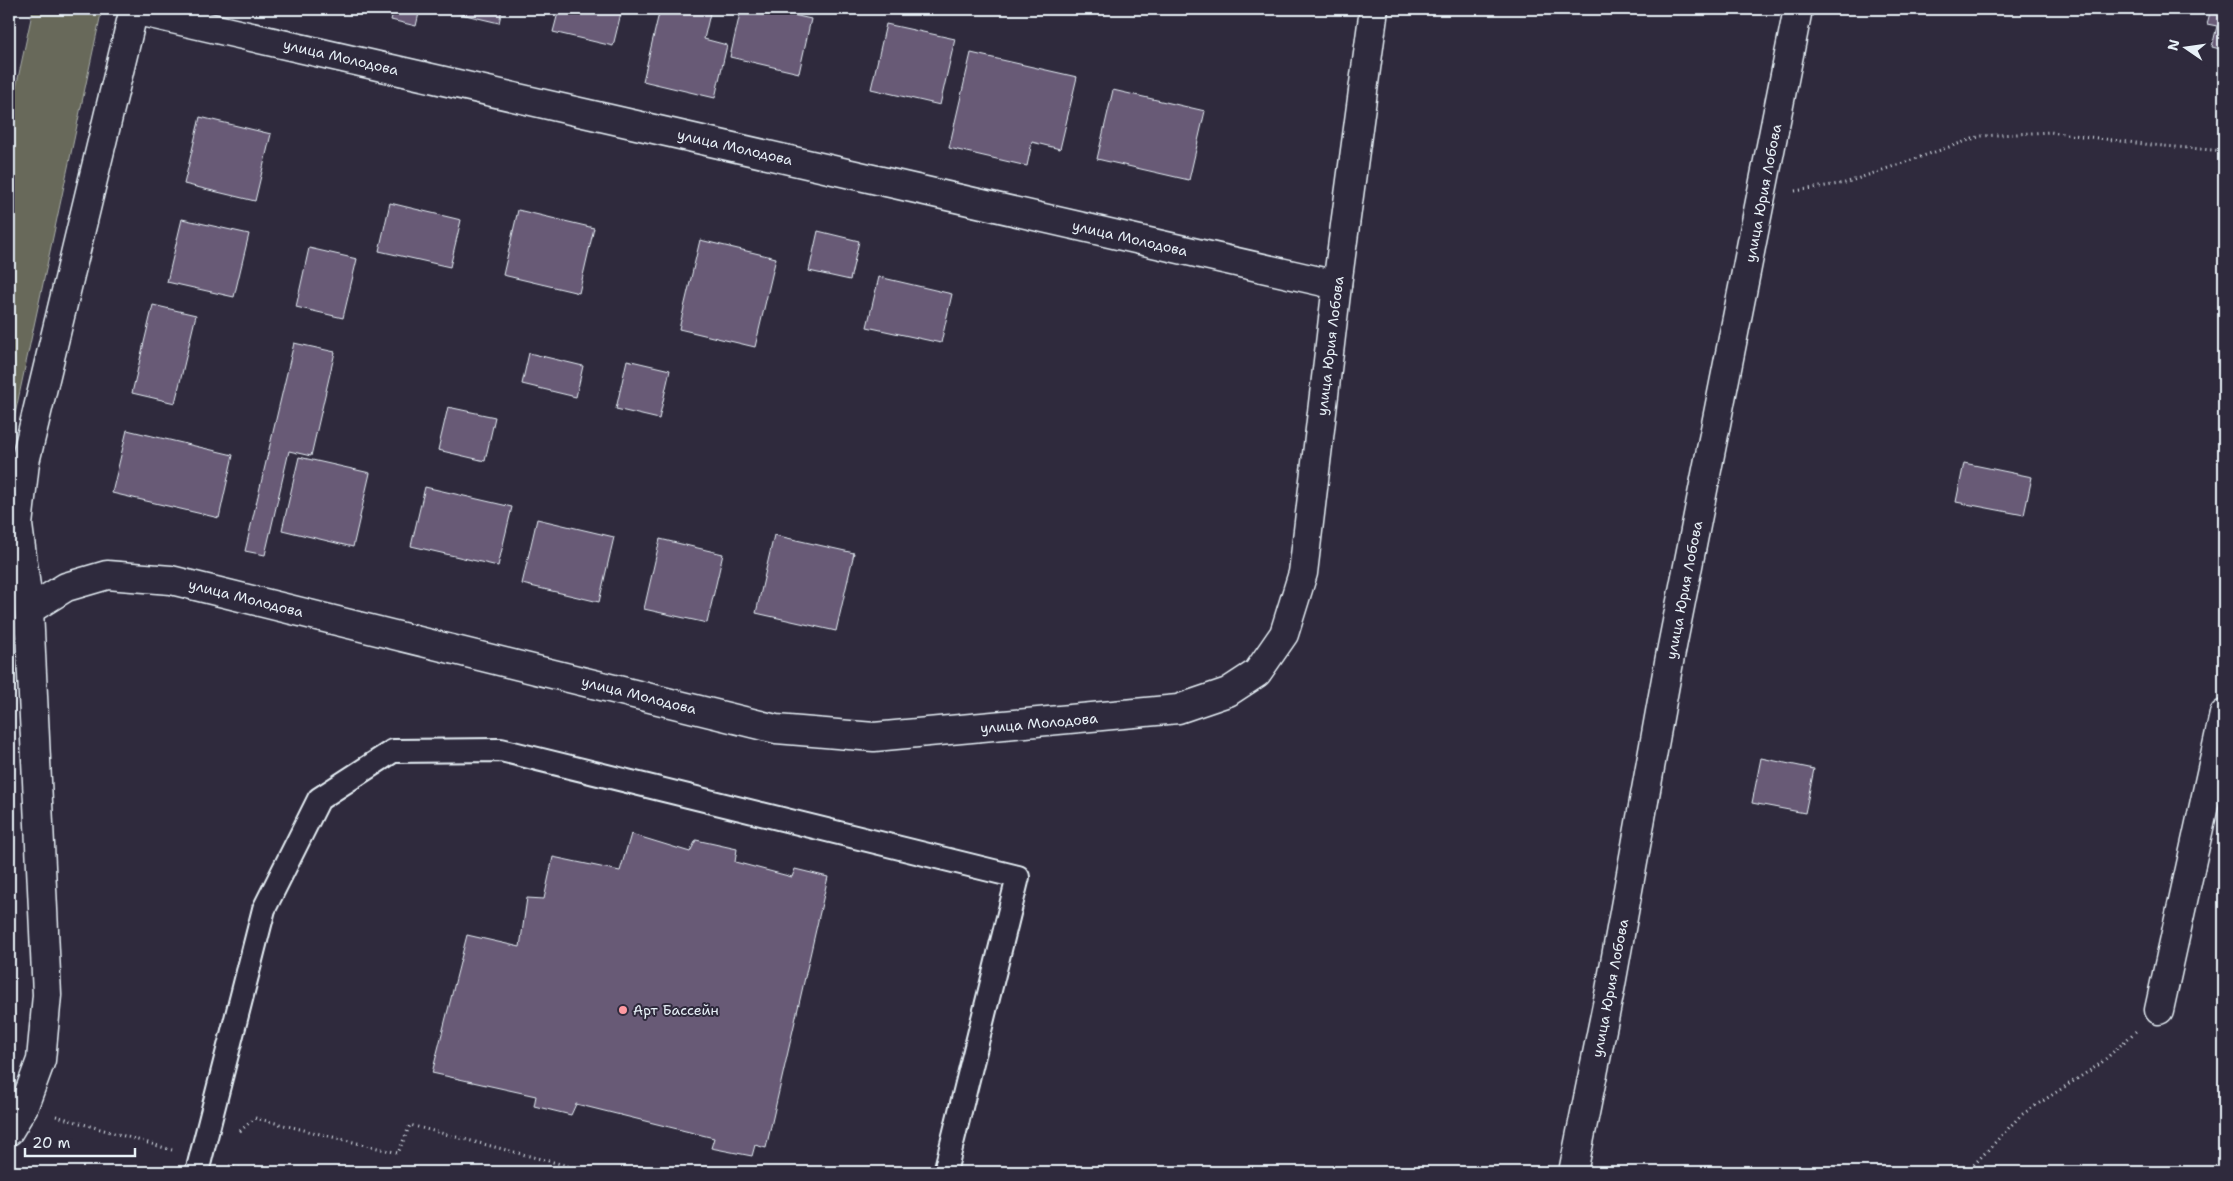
<svg xmlns="http://www.w3.org/2000/svg" width="2233" height="1181" font-family="'Shantell Sans',sans-serif">
<style>
.green{fill:#68695a;stroke:#a8ada9}
.building{fill:#675a76;stroke:#e8f1f8}
.lines{fill:none;stroke-linecap:round;stroke-linejoin:round}
.lane-casing{stroke:#e8f1f8;stroke-width:26}
.street-casing{stroke:#e8f1f8;stroke-width:31}
.path{stroke:#e8f1f8;stroke-width:3;stroke-dasharray:1 4;stroke-linecap:butt}
.lane{stroke:#2f2a3d;stroke-width:22}
.street{stroke:#2f2a3d;stroke-width:28}
.poi-dot{fill:#ff9aa2;stroke:#2f2a3d;stroke-width:2}
.labels{text-anchor:middle;stroke-width:4;stroke-linejoin:round;paint-order:stroke}
.street-label{font-size:14px;fill:#e8f1f8;stroke:#2f2a3d}
.poi-label{font-size:14px;fill:#e8f1f8;stroke:#2f2a3d;text-anchor:start}
</style>
<rect width="100%" height="100%" fill="#2f2a3d"/>
<filter id="ink" filterUnits="userSpaceOnUse"><feTurbulence type="fractalNoise" baseFrequency=".02" numOctaves="2"/><feDisplacementMap in="SourceGraphic" scale="10" xChannelSelector="R" yChannelSelector="G"/><feConvolveMatrix kernelMatrix="1 2 1 2 8 2 1 2 1" color-interpolation-filters="sRGB"/></filter>
<g filter="url(#ink)">
<polygon class="green" points="33,9 102,9 9,442 9,120"/>
<g class="building">
<polygon points="394,9 420,9 416,26 391,20"/>
<polygon points="440,9 502,9 499,23"/>
<polygon points="559,9 622,9 613,46 553,32"/>
<polygon points="660,9 711,9 704,39 727,45 715,98 643,81"/>
<polygon points="741,9 767,9 811,19 799,73 730,57"/>
<polygon points="2211,9 2224,9 2224,50 2212,47 2217,26 2207,24"/>
<polygon points="886,24 955,39 940,105 871,89"/>
<polygon points="971,53 1077,77 1060,149 1032,142 1027,166 949,148"/>
<polygon points="1113,90 1205,111 1189,180 1097,159"/>
<polygon points="200,117 271,134 255,201 184,184"/>
<polygon points="390,203 461,220 450,267 379,251"/>
<polygon points="518,210 594,228 579,293 503,275"/>
<polygon points="182,219 249,234 234,297 167,282"/>
<polygon points="818,231 859,241 850,280 809,271"/>
<polygon points="700,240 776,258 755,347 679,329"/>
<polygon points="309,248 357,259 343,318 296,307"/>
<polygon points="879,277 952,294 941,343 867,327"/>
<polygon points="153,305 196,315 175,403 132,393"/>
<polygon points="294,343 335,352 311,456 289,451 265,555 245,551"/>
<polygon points="529,353 583,366 576,397 522,384"/>
<polygon points="627,360 670,370 659,419 616,409"/>
<polygon points="448,407 495,417 485,461 438,450"/>
<polygon points="127,430 233,455 219,518 112,493"/>
<polygon points="299,457 370,473 353,547 282,530"/>
<polygon points="1964,463 2032,477 2024,515 1956,502"/>
<polygon points="425,487 512,507 498,566 411,546"/>
<polygon points="537,519 614,537 599,602 522,584"/>
<polygon points="774,535 854,553 836,631 756,613"/>
<polygon points="660,539 723,554 707,623 644,609"/>
<polygon points="1761,758 1814,769 1805,813 1752,803"/>
<polygon points="631,834 690,852 696,840 737,849 735,862 792,877 795,869 828,877 766,1148 755,1145 752,1156 711,1148 714,1138 576,1104 571,1115 534,1106 536,1096 432,1073 467,935 520,947 527,898 544,899 553,857 620,871"/>
</g>
<g class="lines">
<g class="lane-casing">
<polyline id="lane" points="197,1172 264,909 319,799 393,751 501,750 1018,877 945,1172"/>
</g>
<g class="street-casing">
<g id="street">
<polyline points="133,10 1337,285"/>
<polyline points="29,610 66,587 107,575 171,580 776,729 874,737 1178,709 1228,692 1257,673 1284,634 1303,573 1337,285 1374,9"/>
<polyline points="2159,1010 2224,714"/>
<polyline points="9,1131 24,1106 41,1060 47,995 29,610 18,525 25,462 134,9"/>
<polyline points="1573,1172 1610,990 1669,662 1798,9"/>
</g>
</g>
<g class="path">
<polyline points="1795,191 1845,183 1981,136 2050,132 2152,145 2224,151"/>
<polyline points="56,1116 172,1150"/>
<polyline points="240,1131 255,1118 398,1153 410,1125 591,1172"/>
<polyline points="229,1166 255,1172"/>
<polyline points="1967,1172 2021,1115 2100,1064 2136,1031"/>
</g>
<use href="#lane" class="lane"/>
<use href="#street" class="street"/>
</g>
</g>
<circle class="poi-dot" cx="623" cy="1010" r="5"/>
<g class="labels">
<g class="street-label">
<text transform="translate(341 57) rotate(13)" y="5">улица Молодова</text>
<text transform="translate(735 147) rotate(13)" y="5">улица Молодова</text>
<text transform="translate(1763 193) rotate(-79)" y="5">улица Юрия Лобова</text>
<text transform="translate(1130 238) rotate(13)" y="5">улица Молодова</text>
<text transform="translate(1330 346) rotate(-83)" y="5">улица Юрия Лобова</text>
<text transform="translate(1684 590) rotate(-79)" y="5">улица Юрия Лобова</text>
<text transform="translate(246 598) rotate(14)" y="5">улица Молодова</text>
<text transform="translate(639 695) rotate(14)" y="5">улица Молодова</text>
<text transform="translate(1039 723) rotate(-5)" y="5">улица Молодова</text>
<text transform="translate(1610 988) rotate(-79)" y="5">улица Юрия Лобова</text>
</g>
<g class="poi-label">
<text x="633" y="1015">Арт Бассейн</text>
</g>
</g>
<rect width="2233" height="1181" fill="none" stroke="#2f2a3d" stroke-width="30"/>
<rect x="15" y="15" width="2203" height="1151" fill="none" stroke="#e8f1f8" stroke-width="2" filter="url(#ink)"/>
<g transform="translate(2186 48) rotate(283)" stroke="#2f2a3d" stroke-width="4" paint-order="stroke">
<path d="M0-4L9 19L0 12L-9 19Z" fill="#e8f1f8"/>
<text y="-8" font-size="14" font-weight="bold" text-anchor="middle" fill="#e8f1f8">N</text>
</g>
<path d="M25 1148v8h110v-8" fill="none" stroke="#e8f1f8" stroke-width="2.5"/>
<text x="32" y="1148" font-size="15" fill="#e8f1f8" stroke="#2f2a3d" stroke-width="4" paint-order="stroke">20 m</text>
</svg>
